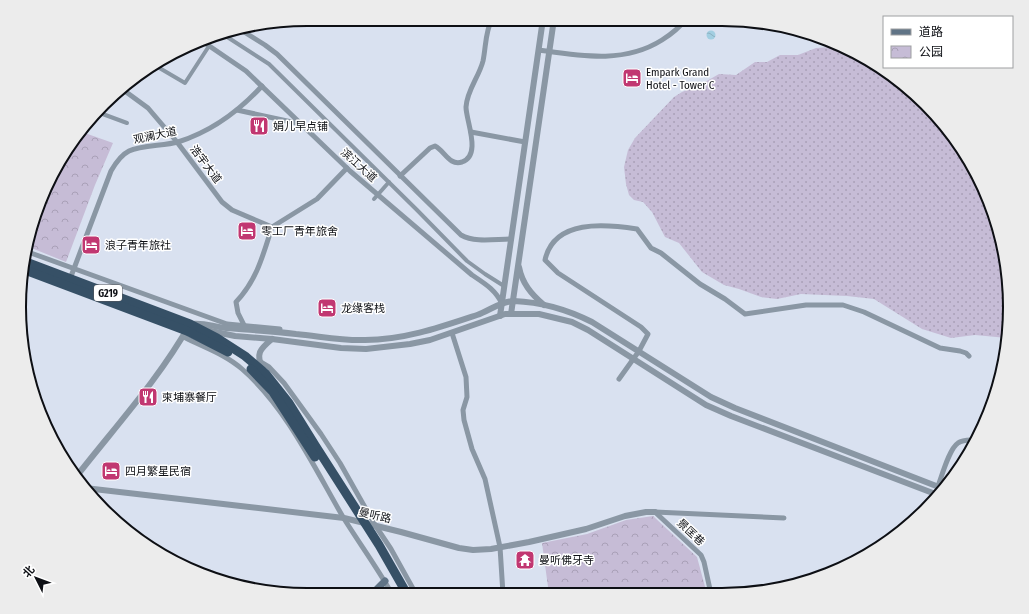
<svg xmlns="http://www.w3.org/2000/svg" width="1029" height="614" font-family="'Fira Sans Condensed','Noto Sans SC',sans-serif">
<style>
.grass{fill:url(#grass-dots)}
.park{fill:url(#park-crowns)}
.water{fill:url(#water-waves)}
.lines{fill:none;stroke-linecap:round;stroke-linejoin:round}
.pedestrian{stroke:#8a97a4;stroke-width:4}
.minor{stroke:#8a97a4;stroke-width:5}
.tertiary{stroke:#8a97a4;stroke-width:6}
.secondary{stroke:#607486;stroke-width:7}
.trunk{stroke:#365066;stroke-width:9}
.labels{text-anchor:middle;stroke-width:3;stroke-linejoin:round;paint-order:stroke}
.shield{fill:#fff;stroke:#56575a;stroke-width:1}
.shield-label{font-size:10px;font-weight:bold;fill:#0d0f14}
.poi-label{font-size:11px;fill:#0d0f14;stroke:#fff;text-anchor:start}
.street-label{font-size:11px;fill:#0d0f14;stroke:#fff}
.rim{fill:none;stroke:#0d0f14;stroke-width:2}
</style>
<defs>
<pattern id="grass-dots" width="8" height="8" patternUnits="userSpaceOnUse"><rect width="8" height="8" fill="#c6bcd6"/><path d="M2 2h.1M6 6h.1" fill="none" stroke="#a9a0b7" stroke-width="1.8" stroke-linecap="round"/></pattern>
<pattern id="park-crowns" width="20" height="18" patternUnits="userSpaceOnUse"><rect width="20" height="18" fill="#c6bcd6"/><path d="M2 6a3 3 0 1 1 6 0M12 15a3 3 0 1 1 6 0" fill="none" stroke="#a9a0b7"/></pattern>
<pattern id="water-waves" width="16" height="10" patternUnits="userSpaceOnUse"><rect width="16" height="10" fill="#a2cee1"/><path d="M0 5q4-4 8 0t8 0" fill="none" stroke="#8ab0c0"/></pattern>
</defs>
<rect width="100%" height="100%" fill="#d9e1f0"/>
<polygon class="grass" points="838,46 882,68 926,104 962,147 988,197 1005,251 1010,307 1007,338 975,335 951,338 922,329 874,299 847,296 801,294 777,299 761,297 739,289 724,285 702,272 679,243 665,237 652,212 643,202 634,200 629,195 626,184 624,167 628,150 635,138 674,97 682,92 705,82 719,74 736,75 755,62 767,62 780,55 798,55 816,48 830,47"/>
<g class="park">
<polygon points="82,132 113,143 95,185 66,262 29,247 34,215 68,147"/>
<polygon points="653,516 697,557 707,594 549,594 542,543 587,534 626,520"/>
</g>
<circle class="water" cx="711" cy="35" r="4.5"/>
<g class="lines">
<g class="pedestrian">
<polyline points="221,33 269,64 417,210 467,261 485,274 504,286"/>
<polyline points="156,66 185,83 209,46"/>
<polyline points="100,113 127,123"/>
<polyline points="374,199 389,182"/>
</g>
<g class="minor">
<path d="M241,30L265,45L277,54L461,235C475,243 495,239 511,239"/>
<path d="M202,41L246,71L350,171L472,275C484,283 496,290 502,304"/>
<path d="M539,50C581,56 624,64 662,40C670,35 679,28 685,20"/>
<polyline points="122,89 148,108 177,142 222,202 232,210 272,227"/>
<polyline points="237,110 301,124"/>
<polyline points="471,132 525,142"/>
<path d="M400,176L430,148L435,146C445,151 449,166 462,162C482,155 466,121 466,107C467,90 479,77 483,61C486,47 485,32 492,19"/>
<polyline points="28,252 227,324 280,329"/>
<path d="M70,279L111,171C115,164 121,155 129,151C141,145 164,146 178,142C210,132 239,111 262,86"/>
<path d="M244,325L238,313L236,302C257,280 263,255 272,227L317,199L347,168"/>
<polyline points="452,333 466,377 467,397 463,410 464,420 472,449 485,479 500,547 503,594"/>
<path d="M184,337C203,347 225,354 242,369C286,407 314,467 343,517C359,543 377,567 392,594"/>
<polyline points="259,361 269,367 284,383 321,434 340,463 375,525 391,549 416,594"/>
<path d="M619,379L639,351L648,334L641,327L558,273L545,260C554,219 605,224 637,229L651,248L661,253L700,284L725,299L745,314L806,305H843L864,312L940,348L960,351L966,353L969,356"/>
<path d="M938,486C942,476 949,449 958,443C963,439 970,440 976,440"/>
<polyline points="655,512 784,518"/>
<polyline points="655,512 701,555 704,562 711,594"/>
</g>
<g class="tertiary">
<path d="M519,267C522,283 531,294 544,305"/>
<polyline points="511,314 554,19"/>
<polyline points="500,316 543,19"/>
<polyline points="206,330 235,336 272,339 341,348 366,349 410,344 430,340 505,314 539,314 572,322 588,330 706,405 731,416 938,495"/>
<path d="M263,369C255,354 260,349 272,339"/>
<path d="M76,477C115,427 159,379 190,324C206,322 212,327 226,328C249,330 273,331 296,334C319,336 342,341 365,340C404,340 441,327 477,315C489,311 501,301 514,301C541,302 568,310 592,322L711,397L735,408L944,489"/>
<polyline points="85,488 344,518 401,532 459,548 473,550 491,549 529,542 586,529 625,516 646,512 655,512"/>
</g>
<polyline class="secondary" points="372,594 385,581"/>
<g class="trunk">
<polyline points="26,262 190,324 217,338 245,356 266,374 289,403 315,445 379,545 407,594"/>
<polyline points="25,270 187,331 228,352"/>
<polyline points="251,369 273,392 315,457"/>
</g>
</g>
<defs>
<g id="hotel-square" transform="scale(1)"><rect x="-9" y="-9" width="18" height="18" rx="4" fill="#c13771" stroke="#fff"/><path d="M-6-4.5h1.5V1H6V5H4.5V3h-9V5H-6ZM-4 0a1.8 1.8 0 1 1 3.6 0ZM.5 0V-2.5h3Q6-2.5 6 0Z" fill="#fff"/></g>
<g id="restaurant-square" transform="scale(1)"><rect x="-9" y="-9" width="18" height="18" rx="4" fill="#c13771" stroke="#fff"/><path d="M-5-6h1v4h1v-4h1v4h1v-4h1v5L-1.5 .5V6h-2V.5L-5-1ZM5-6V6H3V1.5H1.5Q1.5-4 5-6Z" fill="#fff"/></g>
<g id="temple-square" transform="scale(1)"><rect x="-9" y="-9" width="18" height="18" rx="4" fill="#c13771" stroke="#fff"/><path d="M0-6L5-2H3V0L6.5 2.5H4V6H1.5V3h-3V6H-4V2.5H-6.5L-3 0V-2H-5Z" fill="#fff"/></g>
</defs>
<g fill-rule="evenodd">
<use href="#hotel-square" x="632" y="78"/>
<use href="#restaurant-square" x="259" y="126"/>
<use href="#hotel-square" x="247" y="231"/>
<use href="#hotel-square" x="91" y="245"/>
<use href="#hotel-square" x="327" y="308"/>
<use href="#restaurant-square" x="148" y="397"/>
<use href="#hotel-square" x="111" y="471"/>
<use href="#temple-square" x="525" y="560"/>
</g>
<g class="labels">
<rect class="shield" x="94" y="285" width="28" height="16" rx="3"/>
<g class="shield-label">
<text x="108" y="297">G219</text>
</g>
<g class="poi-label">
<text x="646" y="76">Empark Grand<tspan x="646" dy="13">Hotel - Tower C</tspan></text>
<text x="273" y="130">娟儿早点铺</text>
<text x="261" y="235">零工厂青年旅舍</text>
<text x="105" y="249">浪子青年旅社</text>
<text x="341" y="312">龙缘客栈</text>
<text x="162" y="401">柬埔寨餐厅</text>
<text x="125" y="475">四月繁星民宿</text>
<text x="539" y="564">曼听佛牙寺</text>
</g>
<g class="street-label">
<text transform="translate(155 135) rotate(-12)" y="4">观澜大道</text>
<text transform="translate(206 164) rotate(53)" y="4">浩宇大道</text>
<text transform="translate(359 165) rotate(42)" y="4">滨江大道</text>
<text transform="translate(375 515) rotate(13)" y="4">曼听路</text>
<text transform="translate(691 532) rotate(43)" y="4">景匡巷</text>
</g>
</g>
<path d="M0 0H1029V614H0ZM307 26H722A281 281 0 0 1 1003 307V307A281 281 0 0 1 722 588H307A281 281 0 0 1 26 307V307A281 281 0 0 1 307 26Z" fill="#ececec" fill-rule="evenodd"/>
<path class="rim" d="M307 26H722A281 281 0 0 1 1003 307V307A281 281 0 0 1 722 588H307A281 281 0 0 1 26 307V307A281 281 0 0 1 307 26Z"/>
<rect x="883" y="16" width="130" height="52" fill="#ffffff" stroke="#9e9fa1"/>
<rect x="891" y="29" width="20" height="6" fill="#607486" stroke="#9e9fa1"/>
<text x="919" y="36" font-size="12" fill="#0d0f14">道路</text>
<rect x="891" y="46" width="20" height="12" fill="url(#park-crowns)" stroke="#9e9fa1"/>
<text x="919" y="56" font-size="12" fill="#0d0f14">公园</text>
<g transform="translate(36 578) rotate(312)" stroke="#ffffff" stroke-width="3" paint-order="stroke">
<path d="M0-3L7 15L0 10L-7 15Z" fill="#0d0f14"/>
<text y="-6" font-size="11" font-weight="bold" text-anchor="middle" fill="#0d0f14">北</text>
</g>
</svg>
